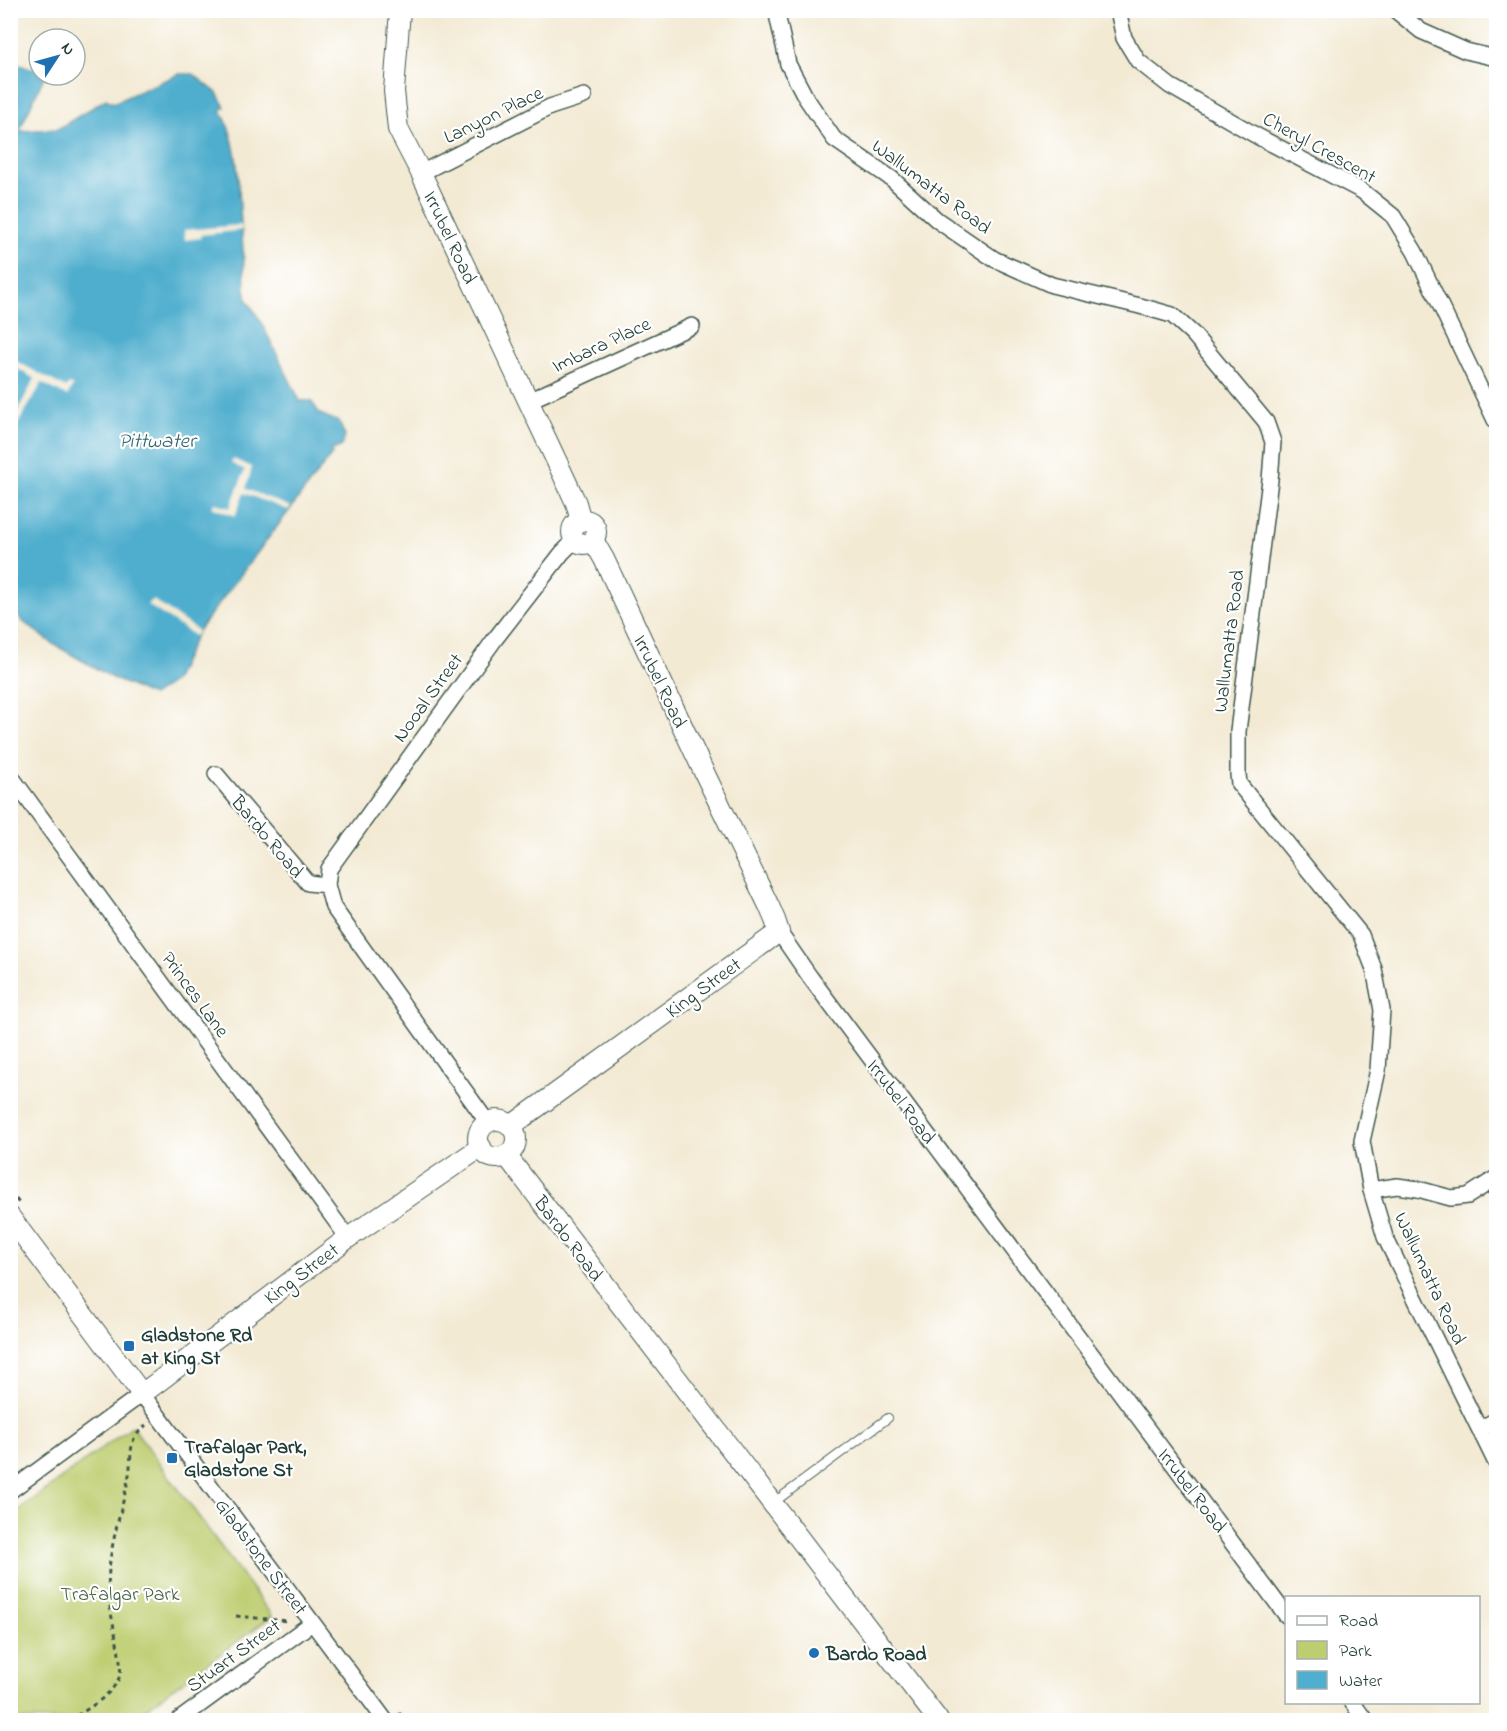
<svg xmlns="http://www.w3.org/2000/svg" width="1507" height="1731" font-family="'Indie Flower',sans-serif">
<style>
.green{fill:#bdcd70;stroke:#6e8552;stroke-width:1.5}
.water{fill:#50aece;stroke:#387681;stroke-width:1.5}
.pier{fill:#f3ead4}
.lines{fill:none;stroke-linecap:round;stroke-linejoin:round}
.service-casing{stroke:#3f574c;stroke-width:10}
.minor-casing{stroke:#3f574c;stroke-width:18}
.tertiary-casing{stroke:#3f574c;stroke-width:22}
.path{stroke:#3f574c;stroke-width:3;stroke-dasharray:4.5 4.5;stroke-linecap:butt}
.service{stroke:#fff;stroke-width:8}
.minor{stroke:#fff;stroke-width:15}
.tertiary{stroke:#fff;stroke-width:20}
.poi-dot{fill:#1f6fb2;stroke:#fff;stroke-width:2}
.labels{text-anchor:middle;stroke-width:4.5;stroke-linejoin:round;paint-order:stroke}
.street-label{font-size:20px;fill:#1f3d34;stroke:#fff}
.poi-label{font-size:20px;font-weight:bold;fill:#1f3d34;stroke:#fff;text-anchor:start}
.park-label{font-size:20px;fill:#466143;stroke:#fff}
.water-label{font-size:21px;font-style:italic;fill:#30656a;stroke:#fff}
</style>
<rect width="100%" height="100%" fill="#fff"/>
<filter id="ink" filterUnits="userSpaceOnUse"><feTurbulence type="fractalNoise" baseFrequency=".0167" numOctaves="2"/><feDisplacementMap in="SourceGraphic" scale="12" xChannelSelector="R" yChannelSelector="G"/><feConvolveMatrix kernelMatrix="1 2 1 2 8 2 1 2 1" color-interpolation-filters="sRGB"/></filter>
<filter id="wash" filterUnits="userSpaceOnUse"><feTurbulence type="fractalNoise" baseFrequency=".008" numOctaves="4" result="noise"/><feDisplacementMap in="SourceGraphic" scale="24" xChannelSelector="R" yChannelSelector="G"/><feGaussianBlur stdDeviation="1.35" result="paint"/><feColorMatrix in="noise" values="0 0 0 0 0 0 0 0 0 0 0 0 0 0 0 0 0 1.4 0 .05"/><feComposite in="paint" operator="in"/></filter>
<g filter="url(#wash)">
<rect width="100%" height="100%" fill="#f3ead4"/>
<polygon class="green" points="132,1426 272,1616 130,1720 11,1720 11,1516"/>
<path class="water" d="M10,63L39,70V75H45L19,131L58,129L106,99L113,103L179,74H193L217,93L225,107L221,110C240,146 238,184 241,223C243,245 244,266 245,288L247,300L260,320L300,401H311L320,414L339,422L345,436L342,446L332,450V454L198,631L174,681L152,696L111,677L55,645L22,621L11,607Z"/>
<g class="pier">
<polygon points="241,225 242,230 201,235 201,238 185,240 184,230"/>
<polygon points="16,361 66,388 69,384 73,386 67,396 42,383 11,435 11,422 35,379 13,366"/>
<polygon points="233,459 252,467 246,489 291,507 288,510 244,493 235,516 212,507 215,503 230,508 245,470 231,463"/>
<polygon points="152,599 198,631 195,636 148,605"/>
</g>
</g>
<g filter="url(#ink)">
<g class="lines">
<g class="service-casing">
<polyline id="service" points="773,1503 888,1418"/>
</g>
<g class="minor-casing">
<g id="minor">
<polyline points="776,10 788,64 806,98 834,139 892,179 937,220 994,259 1052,285 1140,306 1172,315 1193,334 1266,422 1273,442 1270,480 1238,731 1238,774 1239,784 1361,935 1374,969 1382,1010 1378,1070 1362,1141 1371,1190 1385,1237 1496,1463"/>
<polyline points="1118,10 1124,38 1138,61 1170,86 1257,136 1362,191 1393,216 1415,252 1496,422"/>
<polyline points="1395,10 1421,31 1466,51 1496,58"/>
<polyline points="421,173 550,107 584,96"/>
<polyline points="528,401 692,326"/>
<polyline points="216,774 308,883 327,885"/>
<polyline points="10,775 348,1238"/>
<polyline points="779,932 810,977 1286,1615"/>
<polyline points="488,1123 333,907 327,885 329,869 495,639 562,553 575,540"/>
<polyline points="1371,1190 1397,1186 1418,1189 1451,1198 1468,1196 1496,1178"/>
<polyline points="1480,1429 1496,1420"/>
<polyline points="10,1491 142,1394 385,1720"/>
<polyline points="1352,1702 1365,1720"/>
<polyline points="179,1720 312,1623"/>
</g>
</g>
<g class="tertiary-casing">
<g id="tertiary">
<polyline points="400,10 394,91 398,129 421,173 565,479 576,503 581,521"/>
<circle cx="584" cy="532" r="12"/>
<circle cx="497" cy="1139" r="19"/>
<polyline points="511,1126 779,932 775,920 769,906 702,768 604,559 593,540"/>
<polyline points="506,1155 938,1720"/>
<polyline points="10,1217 142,1394 348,1238 481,1147"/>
</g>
</g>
<g class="path">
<polyline points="10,1192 19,1203"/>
<polyline points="236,1616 288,1621"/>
<polyline points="399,1713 405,1720"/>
<path d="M69,1720C85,1711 115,1694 120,1675C123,1659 110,1617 109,1598C105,1556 121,1516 129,1475C131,1465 130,1447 134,1439C137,1434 141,1429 146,1425"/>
</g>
<use href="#service" class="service"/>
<use href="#minor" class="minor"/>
<use href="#tertiary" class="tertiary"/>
</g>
</g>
<g class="poi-dot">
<rect x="123" y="1340" width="12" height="12" rx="3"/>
<rect x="166" y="1452" width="12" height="12" rx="3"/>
<circle cx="814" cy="1653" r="6"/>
</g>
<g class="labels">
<g class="street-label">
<text transform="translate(493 114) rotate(-26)" y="7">Lanyon Place</text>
<text transform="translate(1320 147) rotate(29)" y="7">Cheryl Crescent</text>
<text transform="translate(932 186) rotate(37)" y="7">Wallumatta Road</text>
<text transform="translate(451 237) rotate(65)" y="7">Irrubel Road</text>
<text transform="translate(601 344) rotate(-25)" y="7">Imbara Place</text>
<text transform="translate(1228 641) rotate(-83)" y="7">Wallumatta Road</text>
<text transform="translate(661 681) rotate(65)" y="7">Irrubel Road</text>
<text transform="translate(427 697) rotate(-54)" y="7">Nooal Street</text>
<text transform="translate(268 836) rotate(50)" y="7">Bardo Road</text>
<text transform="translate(703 987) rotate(-36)" y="7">King Street</text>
<text transform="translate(196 994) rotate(54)" y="7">Princes Lane</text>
<text transform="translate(902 1101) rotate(53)" y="7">Irrubel Road</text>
<text transform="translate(569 1238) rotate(53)" y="7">Bardo Road</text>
<text transform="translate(301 1273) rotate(-37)" y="7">King Street</text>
<text transform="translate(1431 1278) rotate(65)" y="7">Wallumatta Road</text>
<text transform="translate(1193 1490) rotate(53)" y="7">Irrubel Road</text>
<text transform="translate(262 1556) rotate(53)" y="7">Gladstone Street</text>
<text transform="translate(233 1655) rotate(-36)" y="7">Stuart Street</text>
</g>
<g class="poi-label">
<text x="141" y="1341">Gladstone Rd<tspan x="141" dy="23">at King St</tspan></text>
<text x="184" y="1453">Trafalgar Park,<tspan x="184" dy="23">Gladstone St</tspan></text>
<text x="826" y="1660">Bardo Road</text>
</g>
<g class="park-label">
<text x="120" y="1600">Trafalgar Park</text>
</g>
<g class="water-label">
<text x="157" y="447">Pittwater</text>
</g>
</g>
<rect width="1507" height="1731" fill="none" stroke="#fff" stroke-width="36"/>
<rect x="1285" y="1596" width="195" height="108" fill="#ffffff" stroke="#a5b1ae" stroke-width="1.5"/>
<rect x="1297" y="1616" width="30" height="9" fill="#ffffff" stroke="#a5b1ae" stroke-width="1.5"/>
<text x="1339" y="1626" font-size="18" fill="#1f3d34">Road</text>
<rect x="1297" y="1641" width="30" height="18" fill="#bdcd70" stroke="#a5b1ae" stroke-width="1.5"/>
<text x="1339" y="1656" font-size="18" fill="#1f3d34">Park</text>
<rect x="1297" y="1671" width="30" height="18" fill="#50aece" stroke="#a5b1ae" stroke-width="1.5"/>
<text x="1339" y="1686" font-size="18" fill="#1f3d34">Water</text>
<g transform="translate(57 57) rotate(54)"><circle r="28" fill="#ffffff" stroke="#a5b1ae" stroke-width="1.5"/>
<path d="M0-4.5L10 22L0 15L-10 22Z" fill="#1f6fb2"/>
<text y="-9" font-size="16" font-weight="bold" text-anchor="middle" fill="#1f3d34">N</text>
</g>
</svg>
